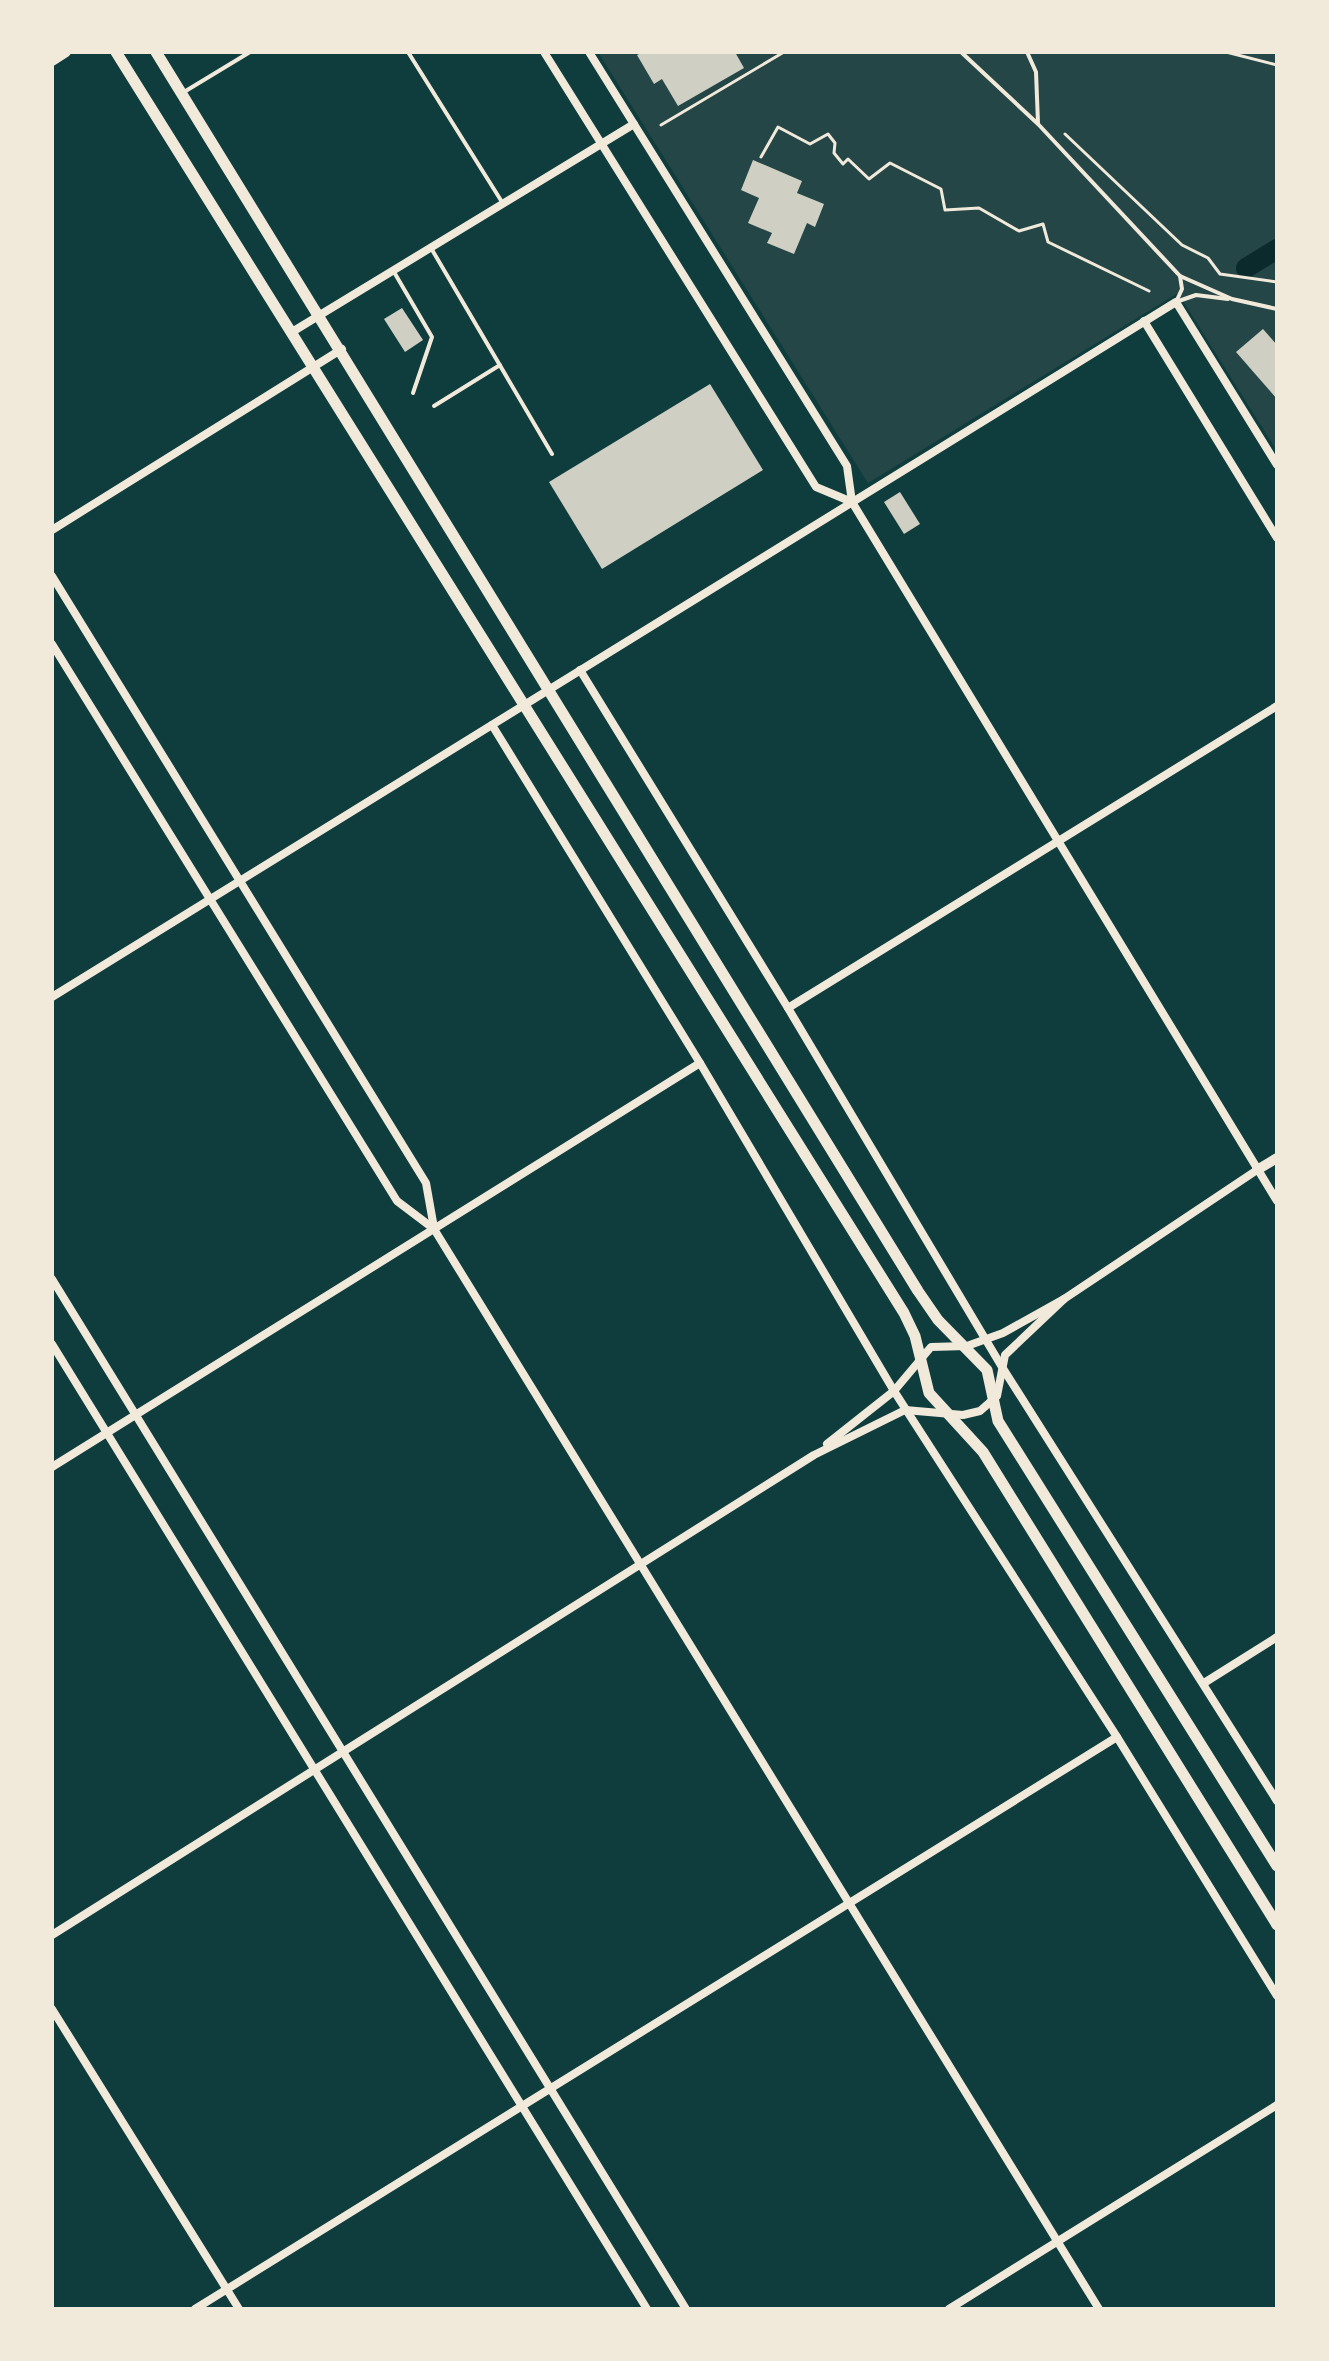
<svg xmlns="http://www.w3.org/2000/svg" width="1329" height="2361" font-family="'Playfair Display',serif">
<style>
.green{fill:#244646}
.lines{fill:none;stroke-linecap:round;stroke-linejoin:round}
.canal{stroke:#0a2a2b;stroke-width:20}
.building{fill:#cfcfc3}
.path{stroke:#f1e9da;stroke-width:3}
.service{stroke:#f1e9da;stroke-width:4}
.minor{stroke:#f1e9da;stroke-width:8}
.tertiary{stroke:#f1e9da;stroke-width:10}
.secondary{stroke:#f1e9da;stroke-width:11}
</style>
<rect width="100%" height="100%" fill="#0f3d3e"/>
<polygon class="green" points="598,52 1277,52 1277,451 1178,293 868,483"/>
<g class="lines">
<polyline class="canal" points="1246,268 1277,249"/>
</g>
<g class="building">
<polygon points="643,52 735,52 744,68 678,106 662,79 654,84 637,55"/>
<polygon points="753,160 802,181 797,193 824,204 815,227 807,223 794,254 767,243 772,233 748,223 759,198 741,190"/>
<polygon points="402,308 423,340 405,352 384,319"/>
<polygon points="1263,329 1277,345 1277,399 1236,352"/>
<polygon points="710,384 763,470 602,569 549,482"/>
<polygon points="900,492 920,524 904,534 884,502"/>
</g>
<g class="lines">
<g class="path">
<polyline points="1226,52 1277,65"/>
<polyline points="661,125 784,52"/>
<polyline points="1065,134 1182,245 1208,258 1220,274 1277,282"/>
<polyline points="761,157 778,127 810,144 828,134 835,143 834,153 843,164 848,159 869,179 890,163 941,189 945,210 979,208 1019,231 1043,224 1048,242 1149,291"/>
</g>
<g class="service">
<polyline points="408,52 502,202"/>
<polyline points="961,52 1038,124 1180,276 1232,299 1277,309"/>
<polyline points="1027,52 1036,72 1038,123"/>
<polyline points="184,92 250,52"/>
<polyline points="431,248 552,454"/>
<polyline points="394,272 432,337 413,393"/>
<polyline points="1177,300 1182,289 1180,276"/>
<polyline points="1176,302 1196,295 1228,299"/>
<polyline points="434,406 500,365"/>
</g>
<g class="minor">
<polyline points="544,52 816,487 852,502"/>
<polyline points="589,52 847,466 852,502 1277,1201"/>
<polyline points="1144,321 1277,538"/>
<polyline points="292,332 634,124"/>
<polyline points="52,530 342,349"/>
<polyline points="52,576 426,1183 434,1228"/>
<polyline points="52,644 397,1201 434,1229 1099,2309"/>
<polyline points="580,670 788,1008 1002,1367 1277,1801"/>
<polyline points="492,725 700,1063 894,1391 1117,1737 1277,1996"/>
<polyline points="52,997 1176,302 1277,465"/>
<polyline points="788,1008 1277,706"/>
<polyline points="52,1279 686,2309"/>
<polyline points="52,1344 647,2309"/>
<polyline points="827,1444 894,1391 931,1347 967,1346 1003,1333 1064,1299 1257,1170"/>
<polyline points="52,1467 700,1063"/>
<polyline points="1204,1683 1277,1637"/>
<polyline points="52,1935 814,1455 905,1410 963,1415 980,1411 997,1396 1005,1355 1064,1299"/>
<polyline points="52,2009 239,2309"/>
<polyline points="195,2309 1117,1737"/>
<polyline points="949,2309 1277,2105"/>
</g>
<g class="tertiary">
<polyline points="52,61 66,52"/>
<polyline points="1257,1170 1277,1158"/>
</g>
<g class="secondary">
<polyline points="116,52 904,1313 915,1336 929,1393 983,1452 1277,1925"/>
<polyline points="156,52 918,1291 938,1320 987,1370 998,1421 1277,1866"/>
</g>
</g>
<rect width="1329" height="2361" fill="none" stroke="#f1e9da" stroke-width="108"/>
</svg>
